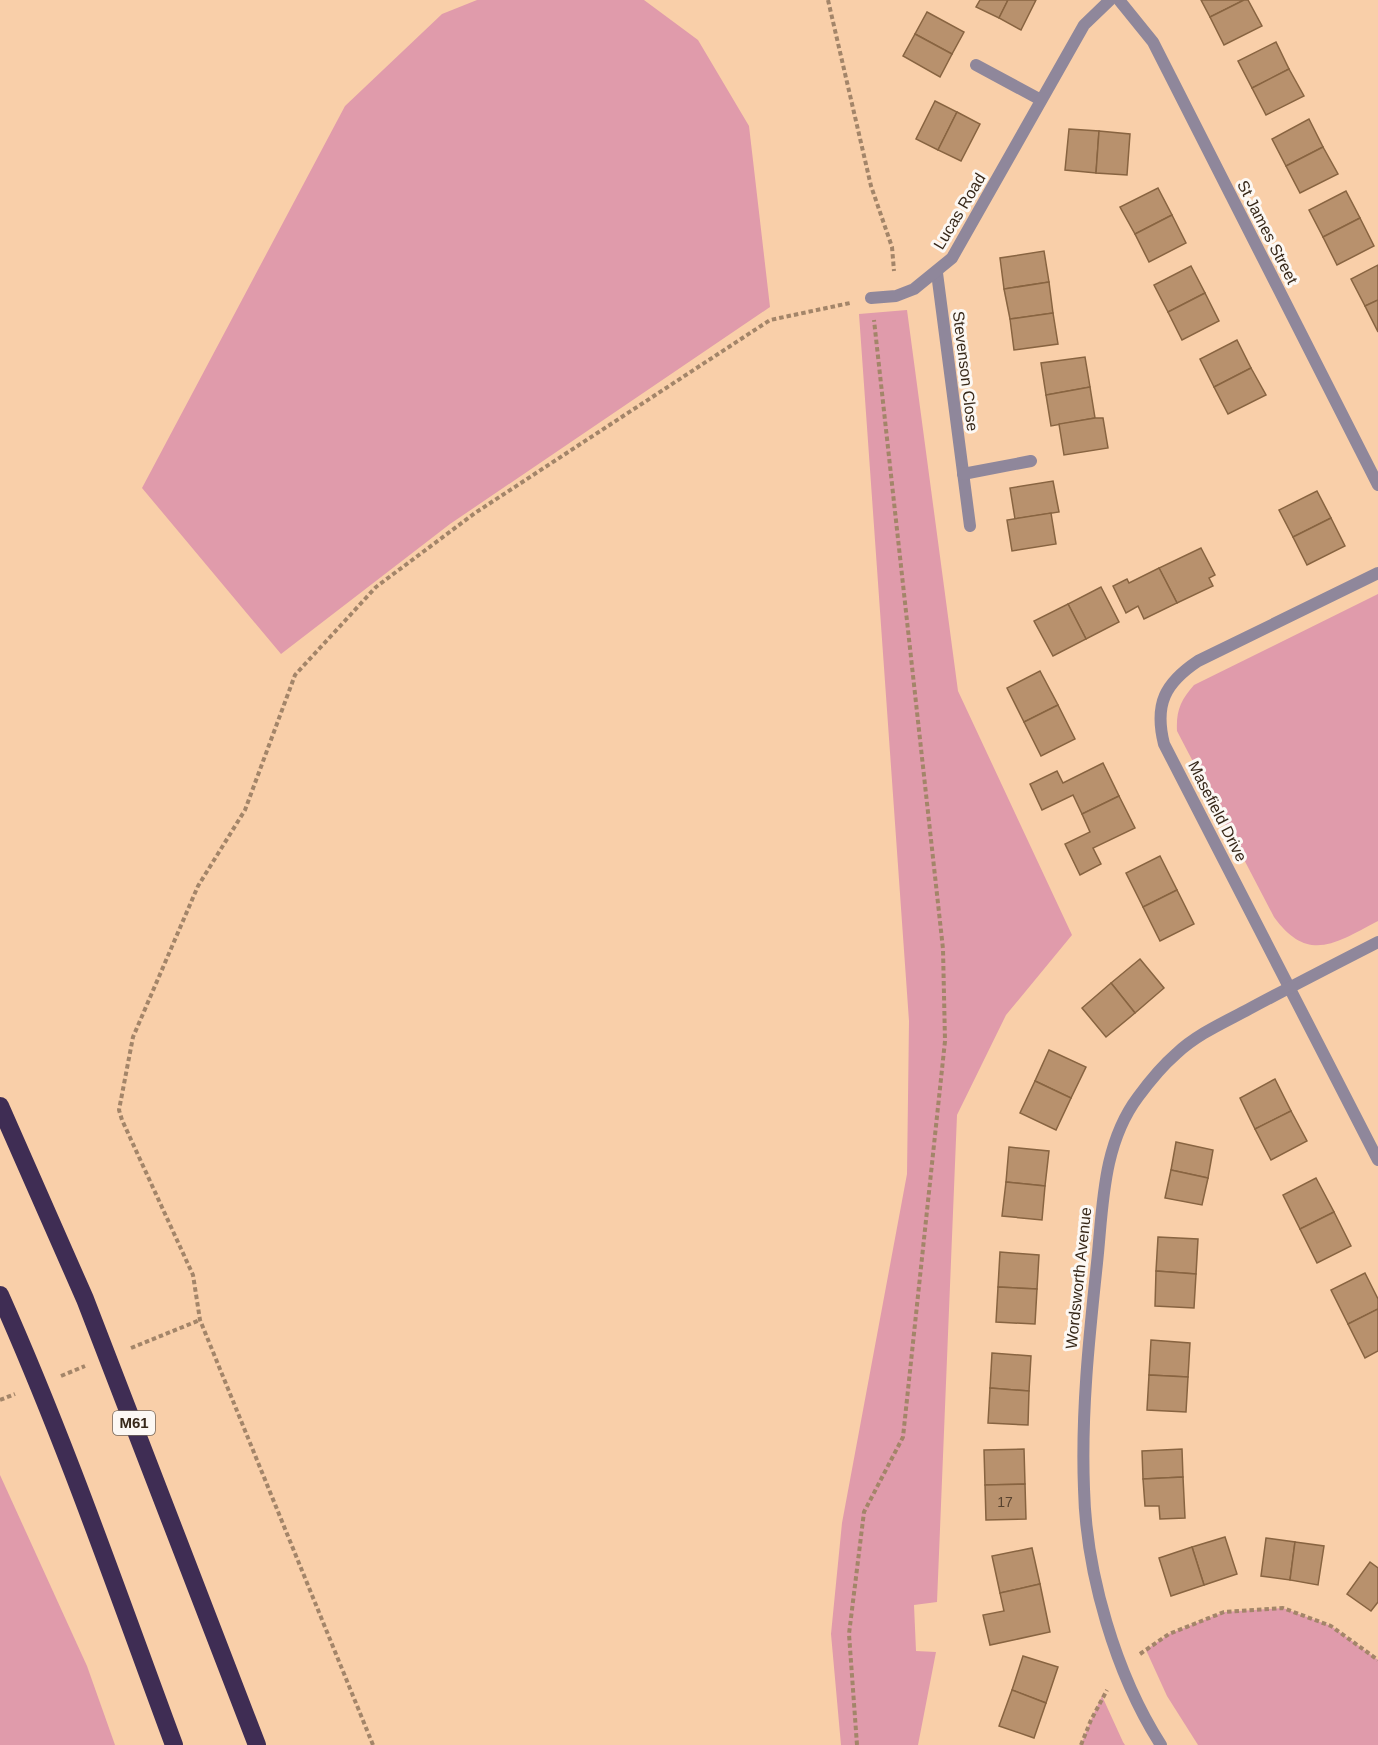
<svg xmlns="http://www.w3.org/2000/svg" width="1378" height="1745" font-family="Arial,sans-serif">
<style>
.green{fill:#e09bab}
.building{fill:#b8916d;stroke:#886441;stroke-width:1.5}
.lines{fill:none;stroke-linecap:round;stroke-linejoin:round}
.path{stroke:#a38569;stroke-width:4;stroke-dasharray:4.5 3;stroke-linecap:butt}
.street{stroke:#8f879b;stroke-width:12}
.highway{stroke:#3f2d54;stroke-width:18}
.labels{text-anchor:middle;stroke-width:6;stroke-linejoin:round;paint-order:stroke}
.number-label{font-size:14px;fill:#57422e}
.shield{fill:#fcf8f4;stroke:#72665b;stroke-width:1.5}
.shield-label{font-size:15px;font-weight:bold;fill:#372819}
.street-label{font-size:16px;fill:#372819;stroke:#fcf8f4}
</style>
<rect width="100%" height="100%" fill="#f9cfa9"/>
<g class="green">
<polygon points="477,0 644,0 698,40 749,126 770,307 450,524 281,654 142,488 345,106 442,14"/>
<polygon points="907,310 958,691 1072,935 1006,1015 957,1115 937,1602 914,1605 916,1651 936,1652 918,1745 841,1745 831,1634 842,1523 907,1174 909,1021 859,314"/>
<path d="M1378,594V921C1336,943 1308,964 1274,917L1177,731C1176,710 1181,700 1194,685Z"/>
<polygon points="0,1475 87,1666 115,1745 0,1745"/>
<polygon points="1283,1608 1331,1626 1378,1660 1378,1745 1198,1745 1167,1696 1146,1650 1169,1634 1224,1612"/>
<polygon points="1102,1696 1123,1742 1125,1745 1081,1745 1091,1720"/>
</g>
<g class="building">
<polygon points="980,0 1008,0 999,18 976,7"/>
<polygon points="1008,0 1036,0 1021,30 999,18"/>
<polygon points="1201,0 1244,0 1210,17"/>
<polygon points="1244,0 1248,0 1262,26 1224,45 1210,17"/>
<polygon points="927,12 964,32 952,54 915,34"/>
<polygon points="915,34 952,54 940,77 903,56"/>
<polygon points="1276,42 1289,69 1252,88 1238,61"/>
<polygon points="1289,69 1304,96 1266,115 1252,88"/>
<polygon points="935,101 957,112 938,150 916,139"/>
<polygon points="957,112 980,124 961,161 938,150"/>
<polygon points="1309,119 1323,147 1286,166 1272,139"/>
<polygon points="1069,129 1099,131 1096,173 1065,170"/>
<polygon points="1099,131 1130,134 1127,175 1096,173"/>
<polygon points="1323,147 1338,174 1300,193 1286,166"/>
<polygon points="1158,188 1172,215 1135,234 1120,207"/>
<polygon points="1346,191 1360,218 1323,237 1309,210"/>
<polygon points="1172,215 1186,243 1149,262 1135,234"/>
<polygon points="1360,218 1374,246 1337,265 1323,237"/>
<polygon points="1044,251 1049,282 1004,289 1000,258"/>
<polygon points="1378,265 1378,300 1365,306 1351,279"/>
<polygon points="1191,266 1205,293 1168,312 1154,285"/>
<polygon points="1049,282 1053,313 1010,319 1004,289"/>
<polygon points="1205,293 1219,321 1182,340 1168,312"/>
<polygon points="1378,300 1378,332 1365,306"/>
<polygon points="1053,313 1058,344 1014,350 1010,319"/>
<polygon points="1237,340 1251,368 1214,387 1200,359"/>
<polygon points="1085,357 1090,387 1046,395 1041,363"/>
<polygon points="1251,368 1266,395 1228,414 1214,387"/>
<polygon points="1090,387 1095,418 1051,426 1046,395"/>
<polygon points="1095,418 1103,418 1108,448 1064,455 1059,424"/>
<polygon points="1053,481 1059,512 1015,519 1010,488"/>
<polygon points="1317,491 1331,518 1293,537 1279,510"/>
<polygon points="1051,513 1056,544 1012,551 1007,520"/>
<polygon points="1331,518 1345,546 1307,565 1293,537"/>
<polygon points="1201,548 1215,575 1209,578 1213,586 1177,603 1159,568"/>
<polygon points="1159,568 1177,603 1144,619 1138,606 1126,613 1113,586 1127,579 1129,583"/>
<polygon points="1101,587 1119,622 1086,639 1068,604"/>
<polygon points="1068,604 1086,639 1053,656 1034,621"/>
<polygon points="1040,671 1058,705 1024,722 1007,688"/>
<polygon points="1058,705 1075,739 1041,756 1024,722"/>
<polygon points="1103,763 1119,796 1082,814 1073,795 1042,810 1030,784 1057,771 1063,783"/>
<polygon points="1119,796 1135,828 1093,848 1101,864 1080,875 1065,844 1090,832 1082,814"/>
<polygon points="1160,856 1177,890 1143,907 1126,873"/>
<polygon points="1177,890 1194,924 1160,941 1143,907"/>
<polygon points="1140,959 1164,988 1135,1013 1111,983"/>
<polygon points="1111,983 1135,1013 1106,1037 1082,1008"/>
<polygon points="1049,1050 1086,1067 1071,1098 1035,1081"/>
<polygon points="1275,1079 1291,1111 1255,1129 1240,1098"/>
<polygon points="1035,1081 1071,1098 1056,1130 1020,1113"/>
<polygon points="1291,1111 1307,1141 1271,1160 1255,1129"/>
<polygon points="1176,1142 1213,1150 1208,1178 1171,1170"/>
<polygon points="1009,1147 1049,1151 1045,1186 1006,1182"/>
<polygon points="1171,1170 1208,1178 1202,1205 1165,1198"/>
<polygon points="1316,1178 1334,1212 1300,1229 1283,1195"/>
<polygon points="1006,1182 1045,1186 1042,1220 1002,1216"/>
<polygon points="1334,1212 1351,1246 1317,1263 1300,1229"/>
<polygon points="1158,1237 1198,1239 1196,1274 1156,1271"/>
<polygon points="1000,1252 1039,1255 1037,1289 998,1287"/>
<polygon points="1156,1271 1196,1274 1194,1308 1155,1306"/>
<polygon points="1365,1273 1378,1299 1378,1309 1348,1324 1331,1290"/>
<polygon points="998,1287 1037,1289 1035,1324 996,1322"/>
<polygon points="1378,1309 1378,1351 1365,1358 1348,1324"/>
<polygon points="1151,1340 1190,1343 1188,1377 1149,1375"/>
<polygon points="992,1353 1031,1356 1029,1391 990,1388"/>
<polygon points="1149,1375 1188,1377 1186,1412 1147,1410"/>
<polygon points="990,1388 1029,1391 1028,1425 988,1423"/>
<polygon points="1024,1449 1025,1484 985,1485 984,1450"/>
<polygon points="1182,1449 1183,1477 1143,1479 1142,1451"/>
<polygon points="1183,1477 1185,1518 1160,1519 1159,1506 1145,1506 1143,1479"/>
<polygon points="1025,1484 1026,1519 986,1520 985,1485"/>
<polygon points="1225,1537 1237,1574 1204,1585 1192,1547"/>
<polygon points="1266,1538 1295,1542 1290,1580 1261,1576"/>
<polygon points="1295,1542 1324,1546 1318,1585 1290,1580"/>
<polygon points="1192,1547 1204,1585 1171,1596 1159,1558"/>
<polygon points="1032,1548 1040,1584 1000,1593 992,1556"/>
<polygon points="1370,1562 1378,1568 1378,1602 1371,1611 1347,1594"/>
<polygon points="1040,1584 1050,1632 990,1645 983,1615 1004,1611 1000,1593"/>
<polygon points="1023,1656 1058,1667 1046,1703 1012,1690"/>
<polygon points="1012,1690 1046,1703 1034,1738 999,1726"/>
</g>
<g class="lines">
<g class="path">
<polyline points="828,0 871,186 892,247 894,271"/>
<polyline points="131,1348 200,1320"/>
<polyline points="61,1376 85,1366"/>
<polyline points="0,1400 15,1394"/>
<polyline points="1140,1654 1169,1634 1224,1612 1283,1608 1331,1626 1378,1660"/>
<polyline points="373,1745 200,1320 193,1275 122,1120 119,1110 133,1037 198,886 245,810 295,675 376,587 475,513 770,320 850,303"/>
<polyline points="857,1745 849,1634 864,1512 903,1437 945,1041 943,949 874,320"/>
<polyline points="1081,1745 1091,1720 1107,1690"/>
</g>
<g class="street">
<polyline points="1119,0 1153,42 1378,485"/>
<polyline points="976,65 1041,100"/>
<polyline points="937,273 970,526"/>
<polyline points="871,298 896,296 914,289 952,258 1084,25 1110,0"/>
<polyline points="963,474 1031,461"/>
<path d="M1378,573L1198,661C1165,683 1154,704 1164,744L1378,1160"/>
<path d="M1161,1745C1116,1675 1086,1573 1084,1489C1081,1414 1089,1338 1097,1263C1103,1207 1102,1145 1138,1097C1149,1082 1161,1067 1176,1054C1197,1034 1225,1022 1249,1009C1292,986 1335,964 1378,942"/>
</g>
<g class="highway">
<polyline points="0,1106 85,1299 257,1745"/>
<path d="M0,1295C65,1441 118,1594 174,1745"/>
</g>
</g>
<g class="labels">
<g class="number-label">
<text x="1005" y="1507">17</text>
</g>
<rect class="shield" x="113" y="1411" width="42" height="24" rx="4.5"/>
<g class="shield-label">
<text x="134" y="1428">M61</text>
</g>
<g class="street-label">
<text transform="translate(959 211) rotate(-59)" y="6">Lucas Road</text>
<text transform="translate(1268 232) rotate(63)" y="6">St James Street</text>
<text transform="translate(966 371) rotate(83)" y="6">Stevenson Close</text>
<text transform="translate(1218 811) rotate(63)" y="6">Masefield Drive</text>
<text transform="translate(1078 1278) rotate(-84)" y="6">Wordsworth Avenue</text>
</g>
</g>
</svg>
